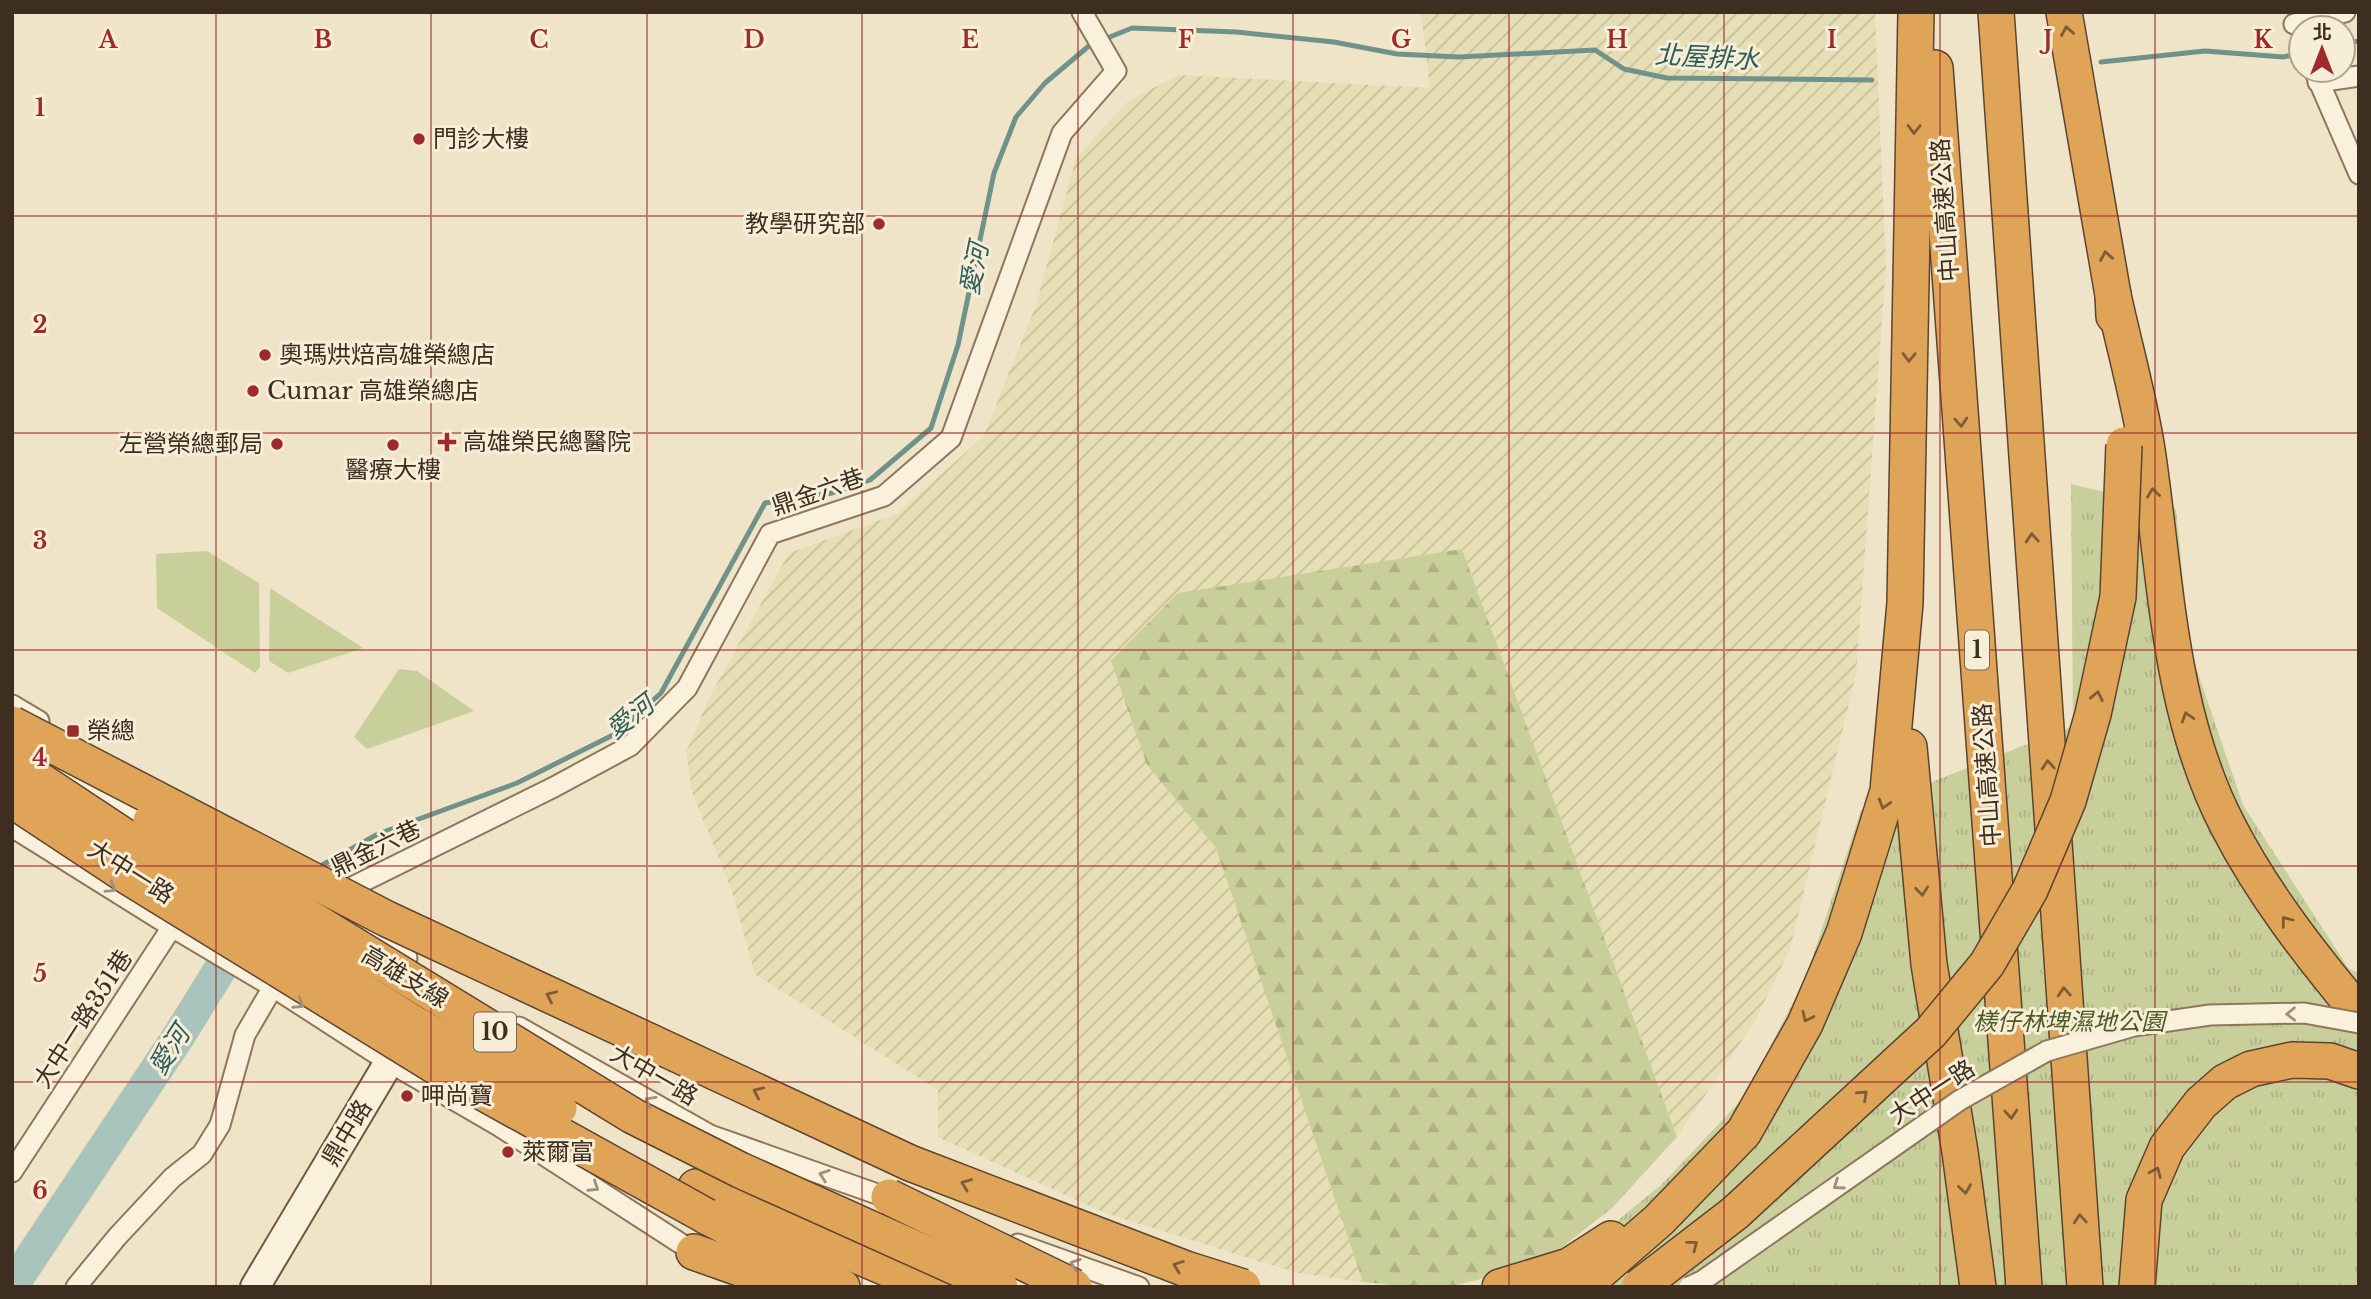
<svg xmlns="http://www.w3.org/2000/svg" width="2371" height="1299" font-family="'Libre Baskerville','Noto Sans TC',serif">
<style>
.farmland{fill:url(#farmland-furrows)}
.grass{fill:#c9cf9b}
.forest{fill:url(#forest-firs)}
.park{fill:url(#park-tufts)}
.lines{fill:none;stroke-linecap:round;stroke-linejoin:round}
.stream{stroke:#6f938a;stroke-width:5}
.river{stroke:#a9c4bc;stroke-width:33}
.street-casing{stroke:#8d765c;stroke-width:23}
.secondary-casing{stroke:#6f573f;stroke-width:32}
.highway-casing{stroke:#5b4430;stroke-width:38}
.street{stroke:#faf1dc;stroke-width:19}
.secondary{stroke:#faf1dc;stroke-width:28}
.highway{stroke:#e0a458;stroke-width:35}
.street-bridge-casing{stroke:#8d765c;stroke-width:23;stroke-linecap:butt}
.highway-bridge-casing{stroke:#5b4430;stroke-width:38;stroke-linecap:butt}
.street-bridge{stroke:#faf1dc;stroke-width:19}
.highway-bridge{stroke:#e0a458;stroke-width:35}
.oneway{stroke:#7e5d36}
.oneway2{stroke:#9c907e}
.grid{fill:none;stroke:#9e2a2b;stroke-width:2;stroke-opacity:0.55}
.poi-dot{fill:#9e2a2b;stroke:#f7eed8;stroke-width:2.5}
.labels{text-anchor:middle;stroke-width:6;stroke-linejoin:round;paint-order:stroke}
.shield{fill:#f7eed8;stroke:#756857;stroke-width:2}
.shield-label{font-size:23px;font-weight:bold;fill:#3d2e20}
.poi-label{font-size:24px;fill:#3d2e20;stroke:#f7eed8;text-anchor:start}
.street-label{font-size:24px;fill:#3d2e20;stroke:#f7eed8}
.park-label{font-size:24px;font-style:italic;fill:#4d5a26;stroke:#f7eed8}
.water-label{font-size:26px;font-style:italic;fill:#2f5d5a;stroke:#f7eed8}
.grid-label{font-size:23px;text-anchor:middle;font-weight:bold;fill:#9e2a2b;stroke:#f7eed8;stroke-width:6;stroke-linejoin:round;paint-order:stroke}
</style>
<defs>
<pattern id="farmland-furrows" width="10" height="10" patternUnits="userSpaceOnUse" patternTransform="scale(1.75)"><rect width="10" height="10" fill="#e6deb5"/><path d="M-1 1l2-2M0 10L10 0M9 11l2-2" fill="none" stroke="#c6bf9b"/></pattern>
<pattern id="forest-firs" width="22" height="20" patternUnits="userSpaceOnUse" patternTransform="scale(1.75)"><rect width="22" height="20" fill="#c9cf9b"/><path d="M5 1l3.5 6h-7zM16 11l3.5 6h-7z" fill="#aeb285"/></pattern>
<pattern id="park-tufts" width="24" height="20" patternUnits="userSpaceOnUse" patternTransform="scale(1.75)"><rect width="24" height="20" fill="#c9cf9b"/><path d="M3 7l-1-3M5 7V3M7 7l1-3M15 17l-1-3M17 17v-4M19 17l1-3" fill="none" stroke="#aeb285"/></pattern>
</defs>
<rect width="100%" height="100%" fill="#f0e4c8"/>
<polygon class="farmland" points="1421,12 1875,12 1886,266 1856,674 1790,949 1755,1021 1677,1137 1462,549 1147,765 1216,847 1363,1282 1297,1273 1105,1213 938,1137 938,1090 755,974 732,891 692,792 686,752 710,696 789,553 897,514 984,436 1036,305 1076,158 1128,101 1179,75 1430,88"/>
<g class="grass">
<polygon points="207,551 259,583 260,667 255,673 157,608 156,554"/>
<polygon points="270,588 363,648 288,673 269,661"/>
<polygon points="399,669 417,671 474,711 367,749 354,737"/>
</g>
<polygon class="forest" points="1462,549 1677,1137 1613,1207 1560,1249 1501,1274 1449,1287 1411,1287 1363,1282 1216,848 1147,765 1111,661 1178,593"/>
<polygon class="park" points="2071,484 2176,509 2190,650 2243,805 2349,969 2359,973 2359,1287 1523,1287 1551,1275 1661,1185 1744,1097 1806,977 1861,810 2073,726"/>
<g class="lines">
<g class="stream">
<polyline points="2343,44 2359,41"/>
<polyline points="2101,62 2205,51 2283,57 2301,53"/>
<polyline points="315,869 378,834 517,783 617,733 661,693 765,503 832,493 870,480 931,428 958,345 994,173 1016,117 1045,83 1090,45 1132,28 1236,32 1334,42 1397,54 1459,57 1595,50 1624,69 1667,78 1872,80"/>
</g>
<polyline class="river" points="12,1286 180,1034 245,929"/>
<g class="street-casing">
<g id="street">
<polyline points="2294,24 2345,12"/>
<polyline points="2314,70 2359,174"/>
<polyline points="2318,82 2359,76"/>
<polyline points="12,705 39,721"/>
<polyline points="12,741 154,832"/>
<polyline points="12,827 172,927 273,987 389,1062 499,1126 700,1256"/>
<polyline points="336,895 554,787 630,746 687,688 770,534 884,496 951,438 1062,133 1116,71 1082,12"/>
<polyline points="324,903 407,958"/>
<polyline points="519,1027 710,1135 897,1201"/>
<polyline points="12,1172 172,927"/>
<polyline points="1018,1244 1139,1287"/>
<polyline points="76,1287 117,1237 172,1178 202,1154 220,1125 245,1035 273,987"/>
</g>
</g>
<g class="secondary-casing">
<polyline id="secondary" points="255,1287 410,1027"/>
</g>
<g class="highway-casing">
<g id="highway">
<polyline points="1996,12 2085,1287"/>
<polyline points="2064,12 2113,295 2114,316"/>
<polyline points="1935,68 2024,1287"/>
<path d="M2113,295C2124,346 2139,398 2147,450C2166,576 2168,711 2228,826C2263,894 2310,954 2359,1013"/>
<polyline points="1909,747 1929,964 1960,1152 1978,1287"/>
<polyline points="696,1187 931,1287"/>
<polyline points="706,1216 842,1287"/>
<polyline points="694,1252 793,1287"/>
<polyline points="1500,1287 1569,1266 1611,1239"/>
<polyline points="1582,1287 1659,1220 1744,1132 1805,1024 1844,933 1888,791 1905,603 1916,12"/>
<polyline points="2137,1287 2144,1200 2167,1147 2201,1103 2225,1082 2251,1069 2292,1060 2330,1061 2359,1071"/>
</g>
</g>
<use href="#street" class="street"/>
<use href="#secondary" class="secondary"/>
<use href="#highway" class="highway"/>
<g class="street-bridge-casing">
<polyline id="street-bridge" points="1689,1287 1702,1281 1960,1100 2047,1051 2134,1026 2210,1015 2304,1013 2359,1023"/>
</g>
<g class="highway-bridge-casing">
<g id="highway-bridge">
<polyline points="12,724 387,919 910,1163 1186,1269 1243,1287"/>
<polyline points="12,762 278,938 410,1021 559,1108"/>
<polyline points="12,800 127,876 437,1067 706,1216"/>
<polyline points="151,821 633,1116 740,1170 1000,1287"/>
<polyline points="889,1197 1074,1287"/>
<polyline points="1639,1287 1735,1213 1931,1032 1987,964 2030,890 2068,801 2093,714 2118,597 2124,445"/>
</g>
</g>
<use href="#street-bridge" class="street-bridge"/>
<use href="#highway-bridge" class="highway-bridge"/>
</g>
<defs><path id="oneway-chevron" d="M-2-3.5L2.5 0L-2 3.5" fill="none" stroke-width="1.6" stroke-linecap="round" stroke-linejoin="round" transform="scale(1.75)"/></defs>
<g class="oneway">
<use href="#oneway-chevron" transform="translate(2067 31) rotate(-100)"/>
<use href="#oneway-chevron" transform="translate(1914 129) rotate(91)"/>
<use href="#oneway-chevron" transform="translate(2106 256) rotate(-100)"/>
<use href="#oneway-chevron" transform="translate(1909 357) rotate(91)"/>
<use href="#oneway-chevron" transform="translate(1961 422) rotate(86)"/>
<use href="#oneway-chevron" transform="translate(2153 493) rotate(-98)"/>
<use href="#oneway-chevron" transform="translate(2032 538) rotate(-94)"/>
<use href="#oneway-chevron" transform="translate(2097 696) rotate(-78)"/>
<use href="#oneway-chevron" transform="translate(2187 717) rotate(-107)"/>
<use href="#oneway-chevron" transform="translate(2048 765) rotate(-94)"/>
<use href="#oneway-chevron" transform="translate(1884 804) rotate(107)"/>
<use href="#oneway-chevron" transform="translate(1922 891) rotate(84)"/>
<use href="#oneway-chevron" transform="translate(2286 921) rotate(-128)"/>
<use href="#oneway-chevron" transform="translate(2064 992) rotate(-94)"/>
<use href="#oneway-chevron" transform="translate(551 996) rotate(-155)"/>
<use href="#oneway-chevron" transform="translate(1807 1017) rotate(115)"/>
<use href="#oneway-chevron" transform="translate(758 1092) rotate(-155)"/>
<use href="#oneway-chevron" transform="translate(1863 1095) rotate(-43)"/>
<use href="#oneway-chevron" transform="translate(2011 1114) rotate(86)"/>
<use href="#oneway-chevron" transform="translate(2156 1172) rotate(-67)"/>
<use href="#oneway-chevron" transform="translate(966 1184) rotate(-159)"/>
<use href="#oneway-chevron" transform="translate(1965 1189) rotate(82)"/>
<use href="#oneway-chevron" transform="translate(2080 1219) rotate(-94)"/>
<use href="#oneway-chevron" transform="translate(1693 1245) rotate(-38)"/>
<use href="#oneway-chevron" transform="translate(1178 1266) rotate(-160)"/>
</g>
<g class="oneway2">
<use href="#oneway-chevron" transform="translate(111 888) rotate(32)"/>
<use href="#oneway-chevron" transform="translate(299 1004) rotate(33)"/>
<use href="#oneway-chevron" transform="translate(2291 1014) rotate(179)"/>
<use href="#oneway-chevron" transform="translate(650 1101) rotate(-150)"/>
<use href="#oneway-chevron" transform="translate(824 1175) rotate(-161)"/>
<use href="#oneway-chevron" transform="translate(1838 1185) rotate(145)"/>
<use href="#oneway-chevron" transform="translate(594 1187) rotate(33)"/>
<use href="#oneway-chevron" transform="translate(1075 1264) rotate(-160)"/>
</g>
<path class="grid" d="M216,12V1287M431,12V1287M647,12V1287M862,12V1287M1078,12V1287M1293,12V1287M1509,12V1287M1724,12V1287M1940,12V1287M2155,12V1287M12,216H2359M12,433H2359M12,650H2359M12,866H2359M12,1082H2359"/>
<g class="poi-dot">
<circle cx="419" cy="139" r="7"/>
<circle cx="879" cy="224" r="7"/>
<circle cx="265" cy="355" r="7"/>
<circle cx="253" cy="391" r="7"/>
<path d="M443.5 431.5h7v7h7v7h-7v7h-7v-7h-7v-7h7z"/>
<circle cx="277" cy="444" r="7"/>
<circle cx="393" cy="445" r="7"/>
<rect x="66" y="724" width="14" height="14" rx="3.5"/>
<circle cx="407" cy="1096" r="7"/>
<circle cx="508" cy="1152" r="7"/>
</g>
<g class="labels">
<g class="shield">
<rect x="1965" y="630.5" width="24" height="39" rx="5"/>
<rect x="474" y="1012.5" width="42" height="39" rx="5"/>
</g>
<g class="shield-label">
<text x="1977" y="658">1</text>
<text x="495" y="1040">10</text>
</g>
<g class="poi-label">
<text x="433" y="147">門診大樓</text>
<text x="865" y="232" text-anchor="end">教學研究部</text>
<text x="279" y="363">奧瑪烘焙高雄榮總店</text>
<text x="267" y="399">Cumar 高雄榮總店</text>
<text x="463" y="450">高雄榮民總醫院</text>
<text x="263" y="452" text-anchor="end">左營榮總郵局</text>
<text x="393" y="478" text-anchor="middle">醫療大樓</text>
<text x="87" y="739">榮總</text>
<text x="421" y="1104">呷尚寶</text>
<text x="522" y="1160">萊爾富</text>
</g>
<g class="street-label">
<text transform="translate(1945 210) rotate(-94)" y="8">中山高速公路</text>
<text transform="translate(818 492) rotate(-19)" y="8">鼎金六巷</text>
<text transform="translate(1987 775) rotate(-94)" y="8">中山高速公路</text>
<text transform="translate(376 848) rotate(-26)" y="8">鼎金六巷</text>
<text transform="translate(131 872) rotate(32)" y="8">大中一路</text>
<text transform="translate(405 977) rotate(31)" y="8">高雄支線</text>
<text transform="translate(83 1019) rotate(-57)" y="8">大中一路351巷</text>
<text transform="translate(654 1075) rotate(30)" y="8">大中一路</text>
<text transform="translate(1932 1092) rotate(-33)" y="8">大中一路</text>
<text transform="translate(347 1133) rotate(-59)" y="8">鼎中路</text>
</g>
<g class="park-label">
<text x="2069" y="1030">檨仔林埤濕地公園</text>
</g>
<g class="water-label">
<text transform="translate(1707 57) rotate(3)" y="9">北屋排水</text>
<text transform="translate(974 269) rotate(-78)" y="9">愛河</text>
<text transform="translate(630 717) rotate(-38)" y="9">愛河</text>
<text transform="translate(169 1050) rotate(-57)" y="9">愛河</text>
</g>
</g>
<g class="grid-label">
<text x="108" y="48">A</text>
<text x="323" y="48">B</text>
<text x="539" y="48">C</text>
<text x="754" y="48">D</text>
<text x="970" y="48">E</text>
<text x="1186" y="48">F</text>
<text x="1401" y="48">G</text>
<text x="1617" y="48">H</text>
<text x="1832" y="48">I</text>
<text x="2048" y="48">J</text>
<text x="2263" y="48">K</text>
<text x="40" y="116">1</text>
<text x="40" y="333">2</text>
<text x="40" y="549">3</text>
<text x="40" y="766">4</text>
<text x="40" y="982">5</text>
<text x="40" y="1199">6</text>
</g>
<rect width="2371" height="1299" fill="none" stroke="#3d2e20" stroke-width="28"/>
<g transform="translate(2322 49)"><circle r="33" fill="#f7eed8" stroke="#ada18e" stroke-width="2"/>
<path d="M0-5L12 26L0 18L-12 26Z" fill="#9e2a2b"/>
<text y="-10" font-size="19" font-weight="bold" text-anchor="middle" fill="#3d2e20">北</text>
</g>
</svg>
